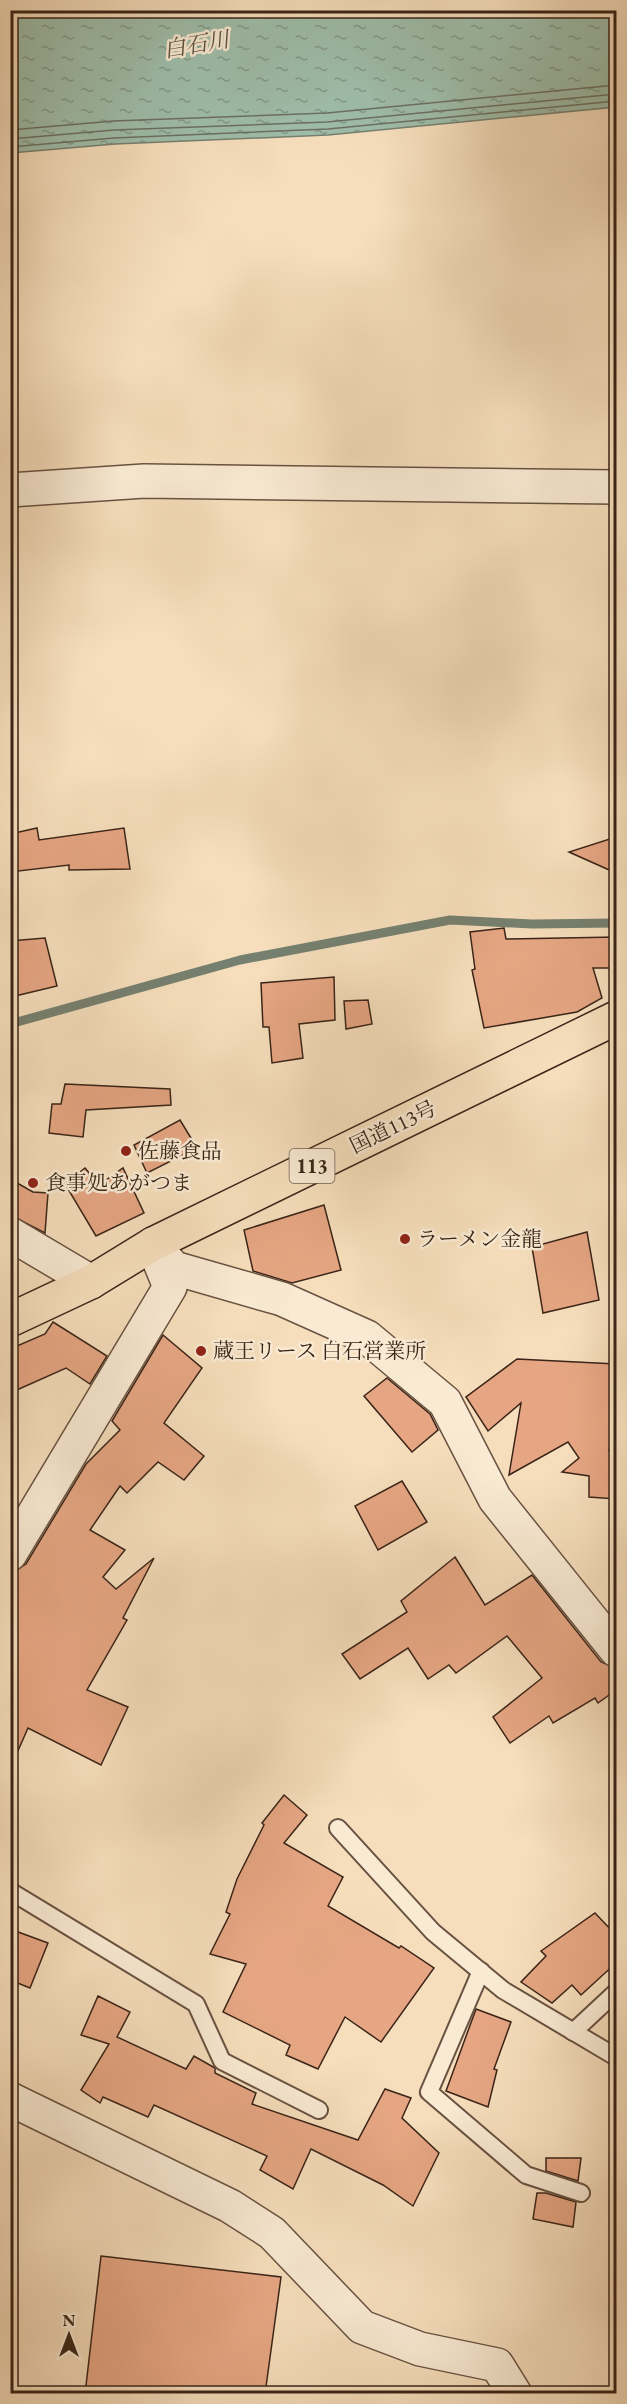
<svg xmlns="http://www.w3.org/2000/svg" width="627" height="2404" font-family="'EB Garamond','Noto Serif JP',serif">
<style>
.water{fill:url(#water-ripples);stroke:#768070;stroke-width:1.5}
.lines{fill:none;stroke-linecap:round;stroke-linejoin:round}
.shore{stroke:#6c7061;stroke-width:1.5}
.stream{stroke:#768070;stroke-width:9}
.building{fill:#e6a683;stroke:#3a2418;stroke-width:1.5}
.service-casing{stroke:#695241;stroke-width:20}
.minor-casing{stroke:#695241;stroke-width:36}
.trunk-casing{stroke:#3a2418;stroke-width:36}
.service{stroke:#f9ead3;stroke-width:16}
.minor{stroke:#f9ead3;stroke-width:33}
.trunk{stroke:#f6debc;stroke-width:33}
.poi-dot{fill:#8f2418;stroke:#f9ead3;stroke-width:2}
.labels{text-anchor:middle;stroke-width:5;stroke-linejoin:round;paint-order:stroke}
.shield{fill:#f9ead3;stroke:#735f50;stroke-width:1.5}
.shield-label{font-size:20px;font-weight:bold;fill:#3a2418}
.street-label{font-size:21px;fill:#3a2418;stroke:#f9ead3}
.poi-label{font-size:21px;fill:#3a2418;stroke:#f9ead3;text-anchor:start}
.water-label{font-size:22px;font-style:italic;fill:#585244;stroke:#f9ead3}
</style>
<defs>
<pattern id="water-ripples" width="26" height="14" patternUnits="userSpaceOnUse" patternTransform="scale(1.5)"><rect width="26" height="14" fill="#9ebdaa"/><path d="M2 4q2-2 4 0t4 0M15 11q2-2 4 0t4 0" fill="none" stroke="#829989"/></pattern>
</defs>
<rect width="100%" height="100%" fill="#f6debc"/>
<filter id="stains"><feTurbulence type="fractalNoise" baseFrequency=".00333" numOctaves="4"/><feColorMatrix values="0 0 0 0 .2 0 0 0 0 .09 0 0 0 0 .02 0 0 0 .5 -.17"/></filter>
<radialGradient id="worn" r=".72"><stop offset=".6" stop-color="#630" stop-opacity="0"/><stop offset="1" stop-color="#630" stop-opacity=".3"/></radialGradient>
<polygon class="water" points="11,10 616,11 616,107 328,135 115,144 11,153"/>
<g class="lines">
<g class="shore">
<polyline points="10,130 113,121 327,113 616,85"/>
<polyline points="10,139 114,130 327,122 616,94"/>
<polyline points="10,147 114,138 328,129 616,101"/>
</g>
<polyline class="stream" points="10,1024 240,960 450,920 532,924 616,923"/>
</g>
<g class="building">
<polygon points="37,828 39,840 124,828 130,869 69,870 69,865 10,872 10,834"/>
<polygon points="616,837 616,873 569,852"/>
<polygon points="504,928 506,939 616,937 616,968 593,968 602,998 577,1012 484,1028 472,970 475,969 470,932"/>
<polygon points="45,938 57,986 15,996 10,941"/>
<polygon points="334,977 335,1020 299,1024 303,1058 272,1063 269,1027 263,1027 261,983"/>
<polygon points="368,1000 372,1024 346,1029 344,1001"/>
<polygon points="65,1084 170,1089 171,1105 86,1110 83,1137 49,1133 52,1104 61,1104"/>
<polygon points="180,1120 197,1148 147,1173 134,1145"/>
<polygon points="85,1168 99,1185 123,1168 144,1213 96,1236 65,1184"/>
<polygon points="10,1179 33,1192 48,1193 45,1233 10,1215"/>
<polygon points="324,1205 341,1270 292,1283 253,1271 244,1230"/>
<polygon points="587,1232 599,1300 543,1313 532,1247"/>
<polygon points="53,1322 107,1356 90,1384 66,1368 10,1393 10,1349 45,1334"/>
<polygon points="163,1335 202,1368 164,1423 204,1456 184,1480 158,1462 127,1493 120,1486 90,1530 125,1550 103,1577 116,1589 154,1558 123,1618 127,1620 87,1690 128,1707 101,1765 28,1728 10,1769 10,1577 13,1572 26,1564 86,1464 120,1430 112,1421"/>
<polygon points="517,1359 616,1364 616,1417 609,1451 616,1451 616,1499 589,1497 589,1476 562,1472 579,1458 568,1442 509,1475 521,1403 488,1431 466,1397"/>
<polygon points="387,1378 430,1414 438,1430 412,1452 364,1396"/>
<polygon points="402,1481 427,1522 378,1550 355,1506"/>
<polygon points="455,1557 485,1605 532,1575 601,1662 616,1668 616,1690 598,1703 595,1698 553,1723 549,1716 510,1743 493,1717 542,1678 507,1636 456,1673 449,1665 428,1679 408,1648 360,1679 342,1654 407,1612 401,1601"/>
<polygon points="284,1795 307,1815 284,1843 343,1877 328,1906 399,1948 401,1946 434,1968 381,2042 345,2017 318,2069 286,2055 290,2045 223,2012 246,1964 210,1954 230,1914 226,1912 237,1879 264,1825 262,1823"/>
<polygon points="595,1913 616,1935 616,1963 581,1995 572,1985 552,2003 521,1982 546,1956 541,1951"/>
<polygon points="10,1929 48,1943 30,1988 10,1980"/>
<polygon points="98,1996 130,2012 117,2037 186,2069 194,2056 215,2068 215,2073 256,2093 252,2104 358,2140 385,2089 411,2098 402,2118 439,2153 413,2206 383,2185 311,2149 293,2189 260,2170 267,2156 154,2105 148,2117 103,2097 100,2103 81,2090 109,2044 81,2035"/>
<polygon points="476,2009 511,2022 494,2069 497,2070 488,2107 446,2091"/>
<polygon points="546,2158 581,2158 578,2181 546,2171"/>
<polygon points="537,2193 546,2193 576,2202 573,2227 533,2219"/>
<polygon points="101,2256 281,2277 265,2394 85,2394"/>
</g>
<g class="lines">
<g class="service-casing">
<g id="service">
<polyline points="338,1828 433,1932 503,1990 616,2057"/>
<polyline points="10,1891 196,2004 222,2061 319,2110"/>
<polyline points="481,1971 429,2092 526,2175 581,2193"/>
<polyline points="573,2032 616,1992"/>
</g>
</g>
<g class="minor-casing">
<g id="minor">
<polyline points="10,490 144,481 616,487"/>
<polyline points="10,1234 91,1282"/>
<polyline points="153,1244 174,1268 282,1299 367,1337 445,1402 495,1499 616,1650"/>
<polyline points="10,1554 170,1287 154,1248"/>
<polyline points="10,2099 230,2206 272,2233 362,2327 420,2349 497,2365 515,2394"/>
</g>
</g>
<g class="trunk-casing">
<polyline id="trunk" points="10,1320 91,1282 153,1244 616,1018"/>
</g>
<use href="#service" class="service"/>
<use href="#minor" class="minor"/>
<use href="#trunk" class="trunk"/>
</g>
<g class="poi-dot">
<circle cx="126" cy="1151" r="6"/>
<circle cx="33" cy="1183" r="6"/>
<circle cx="405" cy="1239" r="6"/>
<circle cx="201" cy="1351" r="6"/>
</g>
<g class="labels">
<rect class="shield" x="289.5" y="1149" width="45" height="34" rx="4.5"/>
<g class="shield-label">
<text x="312" y="1173">113</text>
</g>
<g class="street-label">
<text transform="translate(393 1127) rotate(-26)" y="7">国道113号</text>
</g>
<g class="poi-label">
<text x="138" y="1158">佐藤食品</text>
<text x="45" y="1190">食事処あがつま</text>
<text x="417" y="1246">ラーメン金龍</text>
<text x="213" y="1358">蔵王リース 白石営業所</text>
</g>
<g class="water-label">
<text transform="translate(196 44) rotate(-10)" y="8">白石川</text>
</g>
</g>
<rect width="627" height="2404" fill="none" stroke="#f6debc" stroke-width="36"/>
<rect x="12" y="12" width="603" height="2380" fill="none" stroke="#3a2418" stroke-width="3"/>
<rect x="18" y="18" width="591" height="2368" fill="none" stroke="#3a2418" stroke-width="1.5"/>
<g transform="translate(69 2335)" stroke="#f9ead3" stroke-width="4.5" paint-order="stroke">
<path d="M0-4.5L10 22L0 15L-10 22Z" fill="#3a2418"/>
<text y="-9" font-size="16" font-weight="bold" text-anchor="middle" fill="#3a2418">N</text>
</g>
<rect width="100%" height="100%" filter="url(#stains)"/>
<rect width="100%" height="100%" fill="url(#worn)"/>
</svg>
